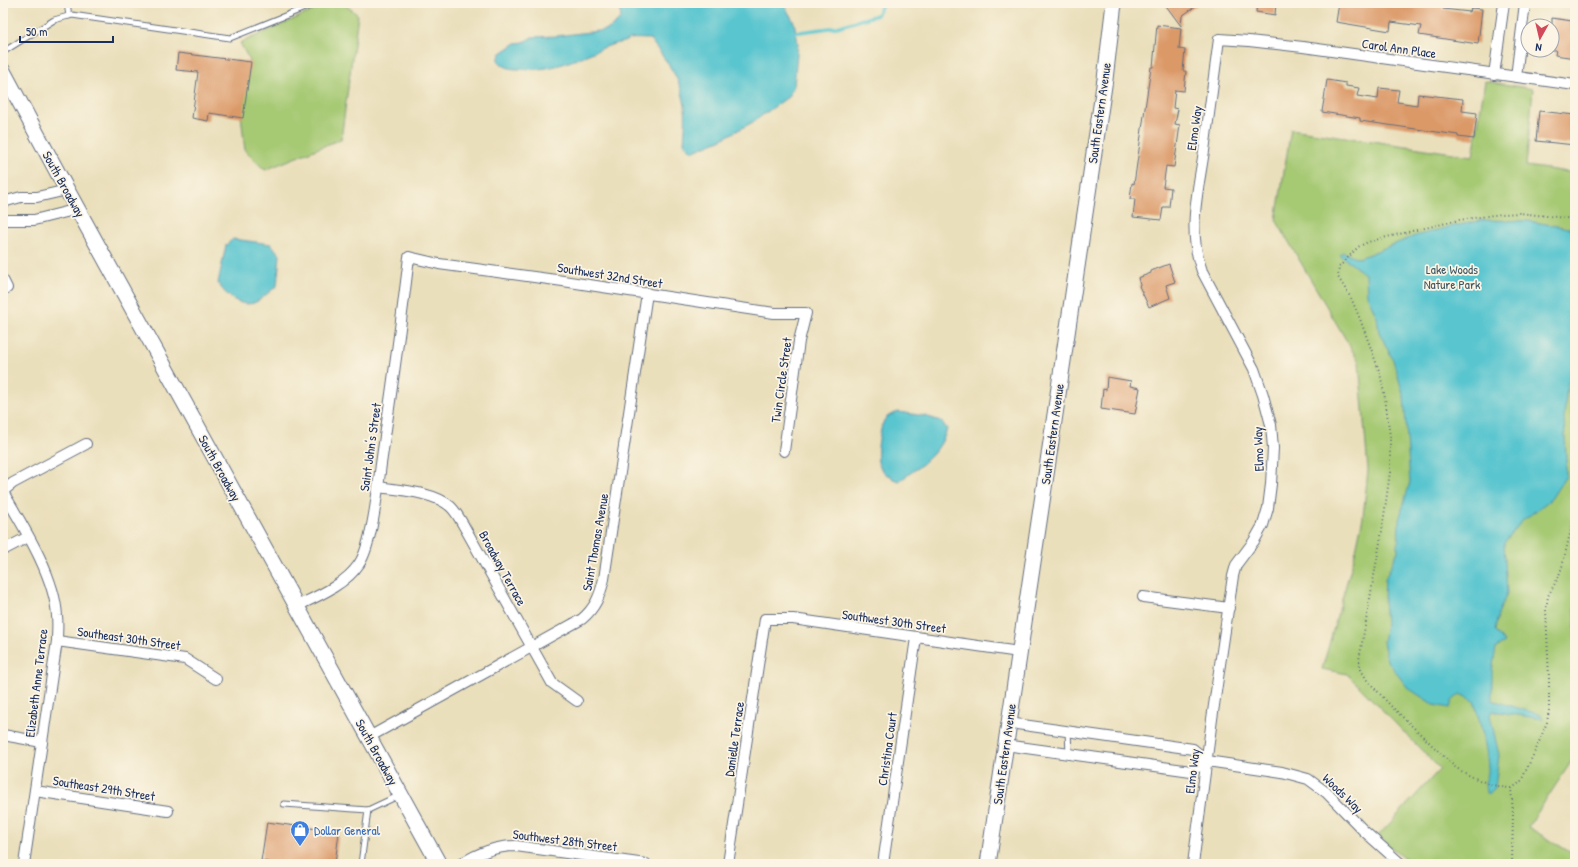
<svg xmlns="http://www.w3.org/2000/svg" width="1578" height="867" font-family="'Patrick Hand',sans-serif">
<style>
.green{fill:#a6c973;stroke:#607c68}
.water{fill:#58c5cf;stroke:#3a7a96}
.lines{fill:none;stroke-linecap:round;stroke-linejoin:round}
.stream{stroke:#58c5cf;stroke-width:3.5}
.building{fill:#db9968}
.lane-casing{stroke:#636d7f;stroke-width:7}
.street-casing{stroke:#636d7f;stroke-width:12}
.secondary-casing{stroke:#636d7f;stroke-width:17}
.path{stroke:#636d7f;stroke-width:2;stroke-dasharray:1 3;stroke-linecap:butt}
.lane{stroke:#fff;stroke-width:5}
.street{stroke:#fff;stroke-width:10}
.secondary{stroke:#fff;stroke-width:15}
.labels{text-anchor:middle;stroke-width:3.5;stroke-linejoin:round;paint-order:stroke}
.street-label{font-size:13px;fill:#1b2f5e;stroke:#fcf5e5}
.park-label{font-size:13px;fill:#3e5663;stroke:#fcf5e5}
.shop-label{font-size:13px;fill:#366cbe;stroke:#fcf5e5;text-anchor:start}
</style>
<rect width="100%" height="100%" fill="#fcf5e5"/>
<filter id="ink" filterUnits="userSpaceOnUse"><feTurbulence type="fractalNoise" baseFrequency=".025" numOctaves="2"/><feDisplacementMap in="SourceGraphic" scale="8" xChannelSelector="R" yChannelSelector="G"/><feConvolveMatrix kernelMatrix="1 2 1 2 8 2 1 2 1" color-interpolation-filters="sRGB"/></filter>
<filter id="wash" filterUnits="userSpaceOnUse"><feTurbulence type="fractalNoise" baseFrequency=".012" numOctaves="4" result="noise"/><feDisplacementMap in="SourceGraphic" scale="16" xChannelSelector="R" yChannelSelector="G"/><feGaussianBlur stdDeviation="0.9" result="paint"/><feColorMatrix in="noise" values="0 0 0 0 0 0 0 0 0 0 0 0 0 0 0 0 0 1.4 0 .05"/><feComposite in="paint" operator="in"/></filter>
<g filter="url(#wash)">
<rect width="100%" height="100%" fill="#eadfbb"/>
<g class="green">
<polygon points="330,3 343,3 358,15 341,139 265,170 245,151 241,115 250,61 240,43"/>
<polygon points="1485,81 1533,89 1526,166 1575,173 1575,756 1528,827 1575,855 1575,864 1417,864 1403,858 1378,836 1440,769 1347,674 1322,669 1356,550 1363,517 1368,470 1359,362 1276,220 1291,129 1473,156"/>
</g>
<g class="water">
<path d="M617,3H783L794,22L798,43L794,86L788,97L753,122L722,139L694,151L689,149L684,143C685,128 687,111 683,96C678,74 663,57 650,39C644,39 635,38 629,39C627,40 625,42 623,42C619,44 615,43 611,45C578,57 557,72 520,69C510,69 504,68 498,60L501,53L516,43L524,42L532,37L556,36L607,30L621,19L620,9Z"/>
<path d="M1484,220L1528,221L1575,229V377L1567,384L1564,418L1566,457V476L1551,499L1521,522L1504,543L1507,593L1498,614L1495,631L1505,643L1496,648L1492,671V700L1541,715L1543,719L1492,711L1490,715L1499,755L1495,788L1487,795C1482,778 1489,780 1488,768C1487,746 1480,723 1474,701L1460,694L1452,701L1450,708L1434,705L1408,688L1387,661L1383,642L1386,624L1384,600L1385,579L1398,551L1399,520L1410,482L1404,397L1393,360L1379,332L1377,317L1367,295L1366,275L1340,255L1343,252L1359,258L1415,236L1449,227Z"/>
<path d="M233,239L271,244L280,255L277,286C270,291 263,298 256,302C241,309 225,295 218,283L226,245Z"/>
<path d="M899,412L925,416L941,421L947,429C940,454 919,467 899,481L893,479L890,475H887C884,472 880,468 879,465C875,458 880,425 885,419C889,415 894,413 899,412Z"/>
</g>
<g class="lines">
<polyline class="stream" points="792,33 837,27 877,15 883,3"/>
</g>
<g id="blocks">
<g class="building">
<polygon points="1164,3 1200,3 1182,16 1181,26"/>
<polygon points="1257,3 1276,3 1275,15 1256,12"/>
<polygon points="1339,3 1432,3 1444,5 1443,9 1470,12 1471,8 1482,9 1478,44 1419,35 1421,26 1391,22 1390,31 1336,22"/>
<polygon points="1552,18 1572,21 1571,25 1575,26 1575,58 1555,55 1556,50 1552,50"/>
<polygon points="1157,25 1181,28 1179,49 1185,50 1183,71 1186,71 1184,91 1175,90 1173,108 1178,109 1175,124 1180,125 1174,167 1166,166 1163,187 1171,188 1169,207 1163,207 1161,220 1133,217 1135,199 1130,199 1132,183 1134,184 1151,67 1153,67"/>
<polygon points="178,53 251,62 243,118 209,113 208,121 192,118 198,72 176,70"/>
<polygon points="1327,80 1346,83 1346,86 1359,88 1357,96 1378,99 1379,88 1399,90 1397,102 1417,105 1418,94 1463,99 1462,111 1477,113 1474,139 1458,137 1458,135 1360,121 1360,118 1322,112"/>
<polygon points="1539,111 1575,115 1575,145 1536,141"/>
<polygon points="1169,264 1175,282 1166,285 1170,298 1149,307 1139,286 1140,285 1138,278 1151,273 1151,271"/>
<polygon points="1107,377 1131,381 1130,386 1140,388 1135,414 1101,409 1103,389 1106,390"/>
<polygon points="267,822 339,832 335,864 281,864 261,861"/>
</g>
</g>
</g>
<g filter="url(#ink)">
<use href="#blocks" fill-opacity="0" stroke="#636d7f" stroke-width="1"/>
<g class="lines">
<g class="lane-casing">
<g id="lane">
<polyline points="67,3 69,16"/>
<polyline points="3,52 54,20 72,15 230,38 317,3"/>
<polyline points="1068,731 1069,754"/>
<polyline points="284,804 368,810 400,795"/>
<polyline points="361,864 368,810"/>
</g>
</g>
<g class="street-casing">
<g id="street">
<polyline points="1494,75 1504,3"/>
<polyline points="1516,77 1525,3"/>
<polyline points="3,202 21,197 37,197 67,190"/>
<polyline points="3,220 34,220 78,209"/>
<polyline points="3,280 7,288"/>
<path d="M378,487C399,490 435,492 451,507C457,513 461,521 465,528L552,683L577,701"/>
<polyline points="3,491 13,483 86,444"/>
<path d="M3,492C23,526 55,576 57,616C58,624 57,633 57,641L24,864"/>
<polyline points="3,550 28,537"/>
<polyline points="1143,597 1229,608"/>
<path d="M297,606C318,596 346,584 359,564C372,545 378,488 381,464C391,395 401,326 409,257L439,264L563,281L774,313H806L799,341L784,451"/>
<polyline points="57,641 185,659 216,679"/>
<polyline points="3,735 42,742"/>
<path d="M369,737L582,619C595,608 600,596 604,579L647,293"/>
<polyline points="1005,745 1191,771 1207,761 1193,749 1009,723"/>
<polyline points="1207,761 1282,772 1308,779 1327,793 1364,831 1401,864"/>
<polyline points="35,791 168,811"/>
<path d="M461,864C478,853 496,846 516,846L646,864"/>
<polyline points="728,864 765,619 793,619 1019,652"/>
<polyline points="883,864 916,638"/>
<path d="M1193,864L1212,719L1233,576L1236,565L1254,541L1263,525L1268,508L1271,484L1273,448L1271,425L1263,395L1254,369L1202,271C1187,231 1198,192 1204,151C1209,113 1214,76 1219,39L1249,41L1303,47L1575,85"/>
</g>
</g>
<g class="secondary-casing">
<g id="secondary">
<polyline points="3,71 67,190 439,864"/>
<polyline points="988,864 1105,79 1114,3"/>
</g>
</g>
<g class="path">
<polyline points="1511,788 1517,785 1521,781 1537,747 1547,722 1549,710 1549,678 1546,610 1548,596 1558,578 1562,567 1575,513"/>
<path d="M1512,864L1513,813L1511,788C1494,788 1468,776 1455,767L1391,706L1367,680L1361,670L1359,660L1382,531L1390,472V436L1385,398L1380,373L1360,319L1351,298L1338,277L1339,267L1358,247L1368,242L1387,237L1459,220L1501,214L1519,213L1575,219"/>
</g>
<use href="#lane" class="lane"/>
<use href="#street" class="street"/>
<use href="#secondary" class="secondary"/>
</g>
</g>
<defs>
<g id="shop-pin" transform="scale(1)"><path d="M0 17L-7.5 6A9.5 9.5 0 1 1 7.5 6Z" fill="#3f7fe0" stroke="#fcf5e5"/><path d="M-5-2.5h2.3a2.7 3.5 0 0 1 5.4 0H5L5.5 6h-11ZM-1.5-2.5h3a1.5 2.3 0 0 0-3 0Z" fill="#fff"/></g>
</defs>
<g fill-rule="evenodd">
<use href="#shop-pin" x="300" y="830"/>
</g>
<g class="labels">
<g class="street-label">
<text transform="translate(1399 48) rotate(8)" y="5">Carol Ann Place</text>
<text transform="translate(1099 113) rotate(-82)" y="5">South Eastern Avenue</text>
<text transform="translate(1194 128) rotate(-82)" y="5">Elmo Way</text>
<text transform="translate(64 184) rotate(61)" y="5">South Broadway</text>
<text transform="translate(610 275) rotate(9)" y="5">Southwest 32nd Street</text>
<text transform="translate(781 380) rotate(-82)" y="5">Twin Circle Street</text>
<text transform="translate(1052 434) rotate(-82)" y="5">South Eastern Avenue</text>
<text transform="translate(370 447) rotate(-82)" y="5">Saint John's Street</text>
<text transform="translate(1258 449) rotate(-92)" y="5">Elmo Way</text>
<text transform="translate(220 468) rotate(61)" y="5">South Broadway</text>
<text transform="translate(595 542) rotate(-80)" y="5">Saint Thomas Avenue</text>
<text transform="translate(503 568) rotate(61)" y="5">Broadway Terrace</text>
<text transform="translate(894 621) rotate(8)" y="5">Southwest 30th Street</text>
<text transform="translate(129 638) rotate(8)" y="5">Southeast 30th Street</text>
<text transform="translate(36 683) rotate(-83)" y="5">Elizabeth Anne Terrace</text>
<text transform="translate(734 739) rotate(-82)" y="5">Danielle Terrace</text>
<text transform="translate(887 749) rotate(-82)" y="5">Christina Court</text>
<text transform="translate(377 752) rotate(61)" y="5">South Broadway</text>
<text transform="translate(1004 754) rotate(-82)" y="5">South Eastern Avenue</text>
<text transform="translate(1192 771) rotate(-83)" y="5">Elmo Way</text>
<text transform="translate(104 788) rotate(9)" y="5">Southeast 29th Street</text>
<text transform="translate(1343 793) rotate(44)" y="5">Woods Way</text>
<text transform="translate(565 840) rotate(7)" y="5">Southwest 28th Street</text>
</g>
<g class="park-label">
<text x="1452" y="274">Lake Woods<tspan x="1452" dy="15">Nature Park</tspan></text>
</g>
<g class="shop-label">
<text x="314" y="835">Dollar General</text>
</g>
</g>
<rect width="1578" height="867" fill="none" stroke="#fcf5e5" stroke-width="16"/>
<g transform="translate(1540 38) rotate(188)"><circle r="19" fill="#fcf5e5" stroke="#a2a6af"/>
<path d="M0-3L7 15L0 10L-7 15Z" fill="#d1495b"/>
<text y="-6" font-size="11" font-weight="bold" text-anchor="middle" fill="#1b2f5e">N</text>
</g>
<path d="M20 36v6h93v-6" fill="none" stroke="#1b2f5e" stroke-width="2"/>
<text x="26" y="36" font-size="12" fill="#1b2f5e" stroke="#fcf5e5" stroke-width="3" paint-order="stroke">50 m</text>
</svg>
